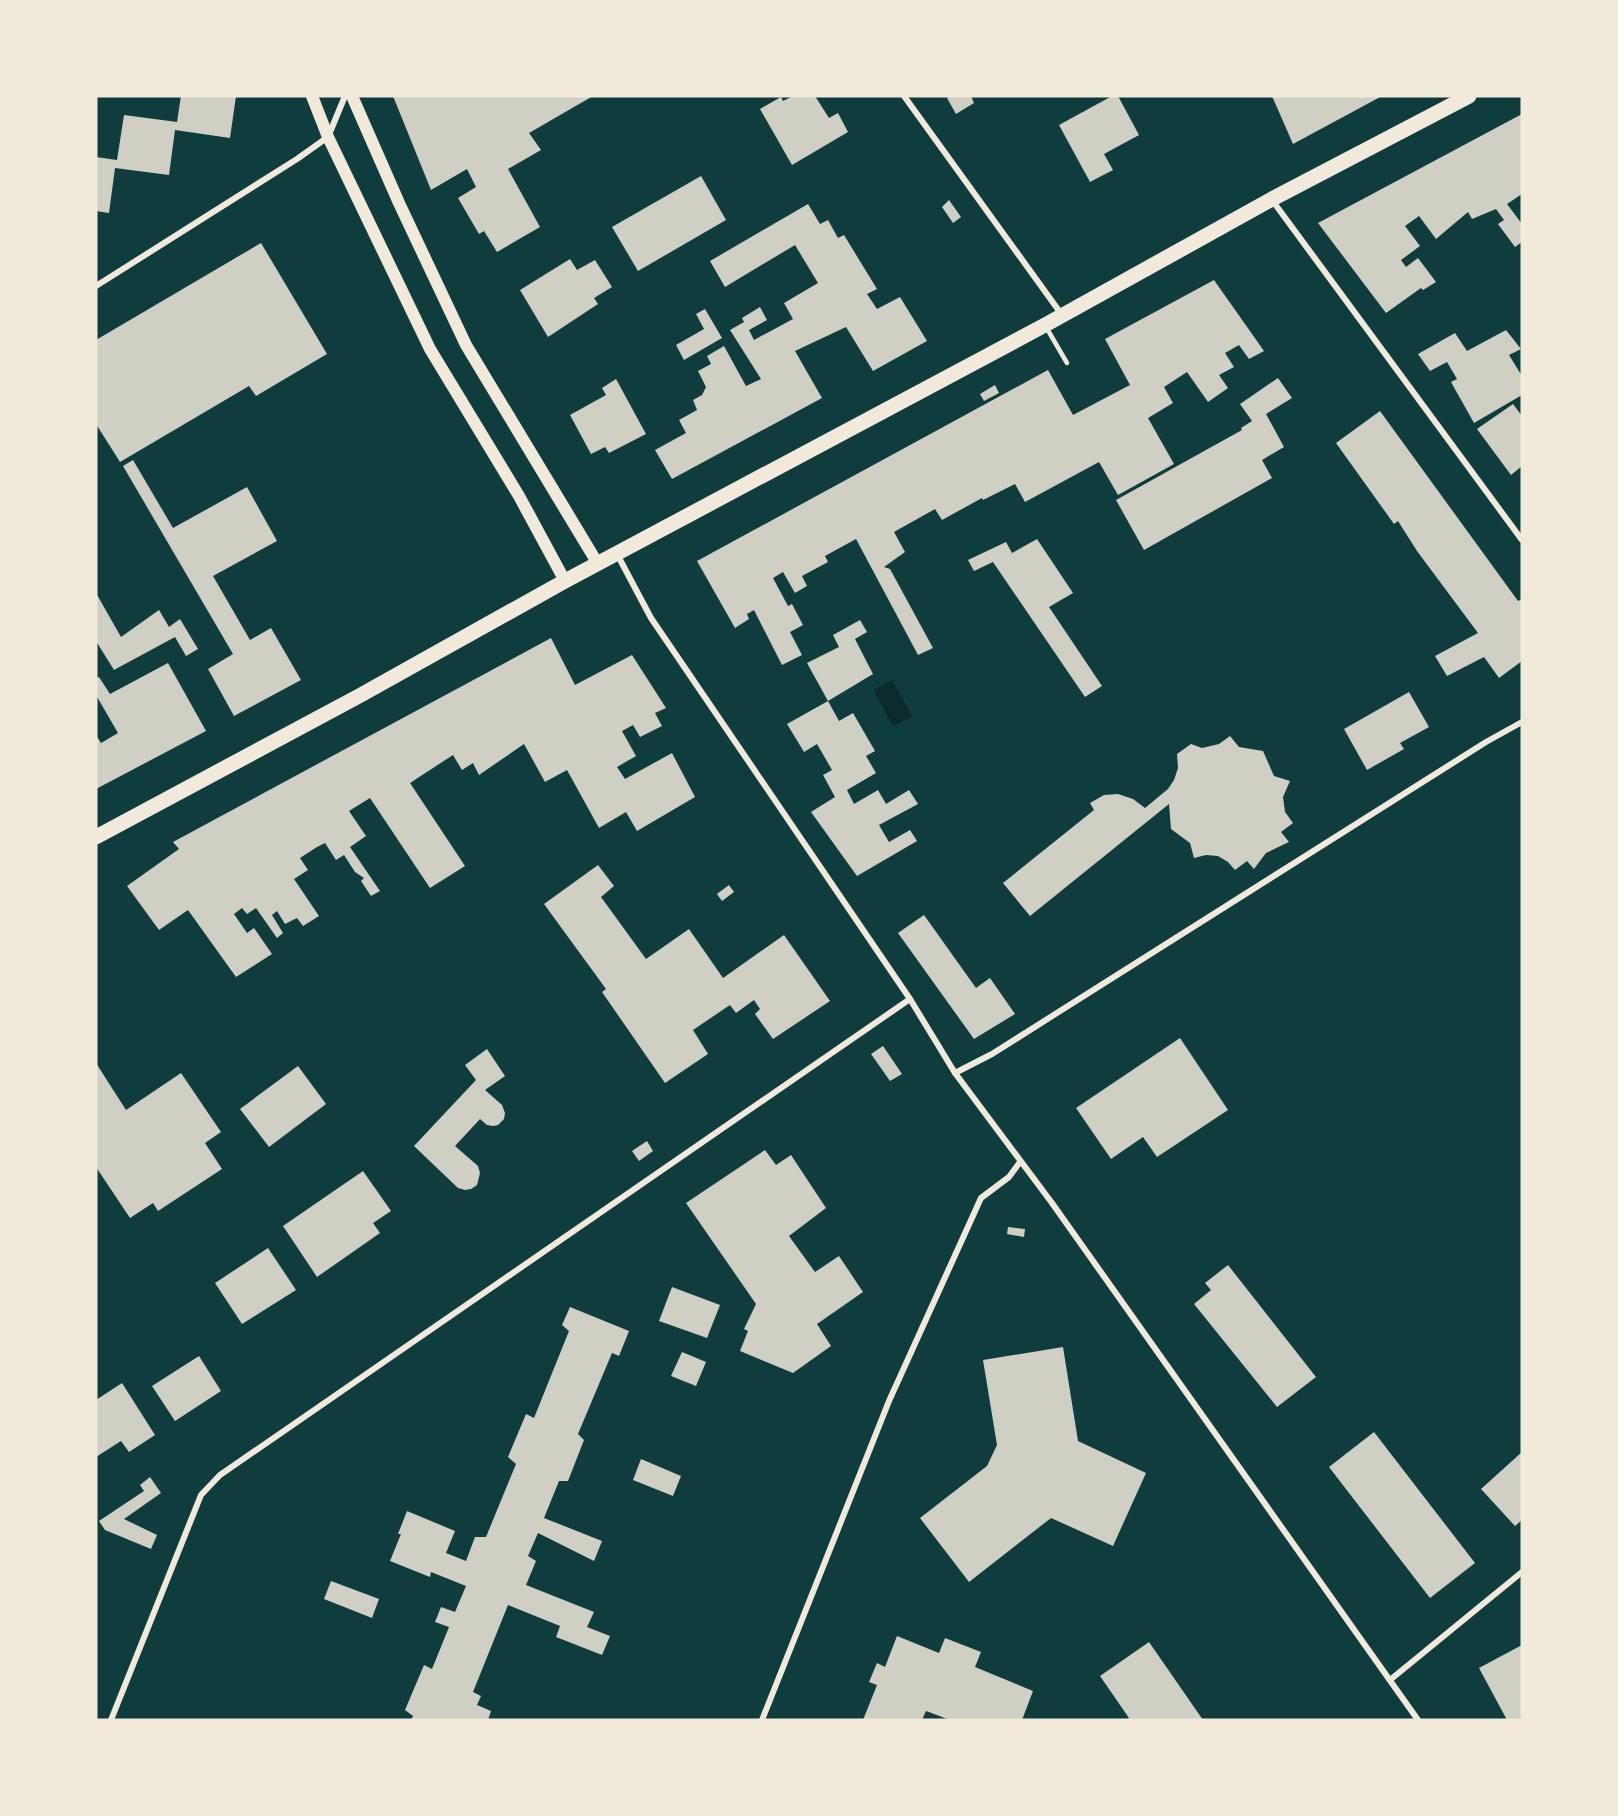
<svg xmlns="http://www.w3.org/2000/svg" width="1618" height="1816" font-family="'DejaVu Sans',sans-serif">
<style>
.water{fill:#0a2a2b}
.building{fill:#cfcfc3}
.lines{fill:none;stroke-linecap:round;stroke-linejoin:round}
.service{stroke:#f1e9da;stroke-width:4.5}
.minor{stroke:#f1e9da;stroke-width:6}
.secondary{stroke:#f1e9da;stroke-width:12}
.primary{stroke:#f1e9da;stroke-width:15}
</style>
<rect width="100%" height="100%" fill="#0f3d3e"/>
<polygon class="water" points="892,680 912,716 893,726 873,690"/>
<g class="building">
<polygon points="181,96 236,96 230,138 175,130 169,175 115,168 109,213 96,211 96,157 117,160 124,115 177,122"/>
<polygon points="393,96 593,96 529,133 541,150 508,169 540,227 497,252 484,231 479,234 458,198 476,187 467,169 431,190"/>
<polygon points="793,96 815,96 829,118 838,113 848,132 792,165 760,109 781,97 783,101"/>
<polygon points="951,96 971,96 974,103 956,114 947,98"/>
<polygon points="1112,96 1118,96 1139,135 1104,154 1113,170 1090,182 1059,125"/>
<polygon points="1272,96 1382,96 1293,144"/>
<polygon points="1522,114 1522,194 1507,204 1522,224 1522,242 1515,247 1498,224 1504,220 1496,209 1472,219 1468,212 1436,239 1419,216 1405,226 1420,246 1401,260 1406,267 1418,258 1436,282 1423,290 1421,288 1386,313 1318,223"/>
<polygon points="701,176 726,220 638,271 612,227"/>
<polygon points="949,200 961,217 953,223 942,207"/>
<polygon points="808,204 820,224 828,220 838,238 844,235 877,289 867,294 877,309 900,297 927,341 873,371 846,327 795,351 822,398 672,479 655,450 686,433 679,420 697,410 693,400 702,395 706,387 698,371 711,364 707,356 724,346 746,386 761,379 730,330 744,322 742,318 760,307 767,320 749,330 754,340 793,319 784,303 818,283 795,245 725,287 710,261"/>
<polygon points="261,243 327,354 256,396 249,386 120,462 96,424 96,340"/>
<polygon points="570,259 577,270 595,260 612,287 594,298 598,304 548,337 520,290"/>
<polygon points="1214,280 1264,351 1249,359 1239,345 1225,353 1234,367 1219,375 1228,388 1208,402 1187,372 1164,387 1173,403 1148,418 1174,464 1118,495 1099,462 1025,502 1015,484 983,500 982,498 942,520 935,509 894,532 905,552 884,567 890,569 933,648 918,655 856,539 825,556 828,562 802,576 807,586 795,593 783,572 773,578 788,606 792,604 803,625 790,632 802,655 782,665 754,610 747,614 749,619 735,628 697,561 1048,370 1073,415 1130,385 1105,339"/>
<polygon points="705,309 722,338 684,360 676,345 704,329 696,314"/>
<polygon points="1506,330 1521,349 1509,355 1522,376 1522,395 1474,423 1451,382 1457,379 1447,362 1430,371 1418,354 1455,333 1467,351"/>
<polygon points="1278,378 1292,398 1266,414 1284,447 1262,460 1272,478 1144,550 1116,500 1242,430 1241,428 1252,421 1240,404"/>
<polygon points="616,379 646,434 609,453 605,447 591,454 570,415 606,395 602,388"/>
<polygon points="995,385 999,393 984,401 980,394"/>
<polygon points="1513,404 1522,416 1522,466 1511,475 1477,429"/>
<polygon points="1380,411 1518,601 1522,599 1522,661 1499,678 1484,657 1447,676 1435,656 1478,633 1417,551 1398,521 1394,524 1336,443"/>
<polygon points="133,460 173,528 247,487 277,541 213,576 250,640 271,628 301,680 234,716 208,669 233,654 123,466"/>
<polygon points="1037,539 1073,593 1049,607 1102,686 1085,697 993,562 974,571 968,560 1006,542 1012,553"/>
<polygon points="96,593 121,637 159,610 169,627 180,619 198,649 186,656 175,637 114,670 96,641"/>
<polygon points="860,620 867,632 855,639 873,674 828,701 807,663 839,647 833,635"/>
<polygon points="551,638 575,685 632,655 666,708 655,713 662,726 640,737 633,725 622,731 636,756 617,767 625,779 672,753 695,797 637,831 626,812 599,828 567,770 545,782 524,744 479,775 473,763 462,770 453,755 410,783 465,866 430,888 370,798 349,811 366,836 350,847 380,891 371,896 361,881 364,878 355,872 344,855 336,860 325,843 317,847 300,858 308,870 294,879 319,916 303,926 297,918 285,924 277,911 272,915 283,933 277,938 256,908 247,914 242,908 234,914 247,933 254,928 272,954 236,977 188,910 159,930 127,886 179,849 173,842"/>
<polygon points="168,663 206,731 96,789 96,735 101,743 118,733 96,695 96,678 99,677 110,694"/>
<polygon points="1409,692 1429,727 1400,743 1404,749 1367,770 1344,729"/>
<polygon points="828,701 839,721 853,713 875,751 866,756 876,773 847,790 854,804 878,790 886,804 909,790 918,804 879,825 889,842 910,830 917,841 857,876 811,812 835,797 823,775 832,770 817,744 804,752 787,724"/>
<polygon points="1230,736 1239,747 1263,751 1274,776 1290,781 1283,797 1285,812 1293,823 1281,832 1289,842 1266,853 1254,869 1247,861 1235,870 1228,862 1218,856 1206,855 1194,858 1190,843 1171,829 1169,804 1030,916 1003,883 1094,810 1090,803 1104,795 1118,794 1133,799 1145,808 1168,789 1174,780 1178,768 1177,754 1191,744 1202,748 1219,744"/>
<polygon points="598,865 614,886 601,897 646,959 689,929 723,978 784,935 830,1001 773,1039 755,1014 760,1009 754,1000 736,1013 730,1005 693,1030 708,1054 665,1083 602,992 606,989 544,904"/>
<polygon points="729,885 734,892 722,901 717,894"/>
<polygon points="924,915 976,988 990,978 1015,1014 974,1039 898,933"/>
<polygon points="1180,1038 1228,1110 1157,1157 1143,1137 1111,1159 1076,1108"/>
<polygon points="883,1046 902,1074 890,1081 871,1054"/>
<polygon points="487,1049 505,1076 485,1090 502,1105 505,1113 504,1119 498,1125 493,1126 487,1125 480,1119 455,1146 478,1166 480,1173 477,1185 471,1189 465,1190 458,1188 414,1146 476,1080 465,1065"/>
<polygon points="96,1063 126,1110 181,1073 221,1132 205,1143 222,1169 158,1211 153,1203 130,1218 96,1167"/>
<polygon points="298,1066 326,1104 269,1147 240,1109"/>
<polygon points="647,1141 653,1151 639,1161 632,1151"/>
<polygon points="765,1150 776,1165 791,1155 826,1208 789,1236 815,1272 839,1256 863,1292 817,1324 831,1346 793,1373 740,1351 748,1331 744,1329 756,1304 686,1203"/>
<polygon points="363,1171 391,1211 373,1223 380,1233 317,1277 283,1226"/>
<polygon points="1008,1227 1025,1229 1024,1237 1007,1234"/>
<polygon points="268,1248 296,1290 242,1324 215,1283"/>
<polygon points="1228,1265 1316,1377 1277,1407 1194,1304 1211,1290 1205,1283"/>
<polygon points="672,1287 720,1305 707,1338 659,1321"/>
<polygon points="570,1307 629,1331 619,1356 612,1353 578,1434 584,1440 568,1481 559,1481 544,1518 602,1541 594,1561 538,1533 528,1556 536,1561 526,1585 594,1612 587,1627 610,1636 602,1655 556,1637 560,1626 508,1605 473,1692 481,1696 477,1705 491,1711 488,1720 411,1720 413,1716 405,1710 424,1665 432,1669 449,1627 435,1622 441,1607 455,1612 466,1586 431,1572 430,1577 390,1561 401,1534 398,1534 407,1511 455,1531 446,1553 466,1561 475,1537 486,1537 516,1464 508,1457 526,1414 534,1418 569,1331 562,1325"/>
<polygon points="1063,1347 1078,1441 1146,1473 1113,1546 1051,1518 969,1582 920,1518 987,1466 997,1445 983,1360"/>
<polygon points="682,1352 706,1362 696,1386 671,1376"/>
<polygon points="199,1356 221,1391 175,1421 152,1386"/>
<polygon points="122,1383 155,1435 129,1452 121,1441 96,1457 96,1400"/>
<polygon points="1374,1432 1475,1563 1430,1598 1329,1467"/>
<polygon points="1522,1452 1522,1520 1515,1526 1481,1489"/>
<polygon points="641,1459 681,1476 673,1496 633,1480"/>
<polygon points="150,1477 161,1493 124,1519 157,1535 151,1549 105,1530 99,1521 144,1491 140,1485"/>
<polygon points="331,1581 379,1599 372,1618 324,1599"/>
<polygon points="897,1636 939,1653 945,1638 981,1652 975,1667 1033,1691 1022,1720 950,1720 926,1711 922,1720 863,1720 877,1685 869,1682 877,1663 885,1667"/>
<polygon points="1149,1642 1203,1720 1126,1720 1129,1718 1100,1676"/>
<polygon points="1522,1645 1522,1720 1507,1720 1479,1668"/>
</g>
<g class="lines">
<polyline class="service" points="1046,327 1067,363"/>
<g class="minor">
<polyline points="904,96 1062,315"/>
<polyline points="1272,200 1522,540"/>
<polyline points="96,286 297,159 328,137 345,96"/>
<polyline points="617,554 651,618 910,999 955,1073 1052,1203 1418,1720"/>
<polyline points="955,1073 992,1054 1486,742 1522,722"/>
<polyline points="1390,1680 1522,1572"/>
<polyline points="111,1720 201,1495 220,1475 910,999"/>
<polyline points="762,1720 889,1401 981,1198 1009,1177 1020,1162"/>
</g>
<g class="secondary">
<polyline points="312,96 328,137 430,349 519,496 565,581"/>
<polyline points="352,96 399,203 466,345 598,564"/>
</g>
<polyline class="primary" points="96,837 359,696 565,581 1045,325 1272,199 1469,96"/>
</g>
<rect width="1618" height="1816" fill="none" stroke="#f1e9da" stroke-width="195"/>
</svg>
